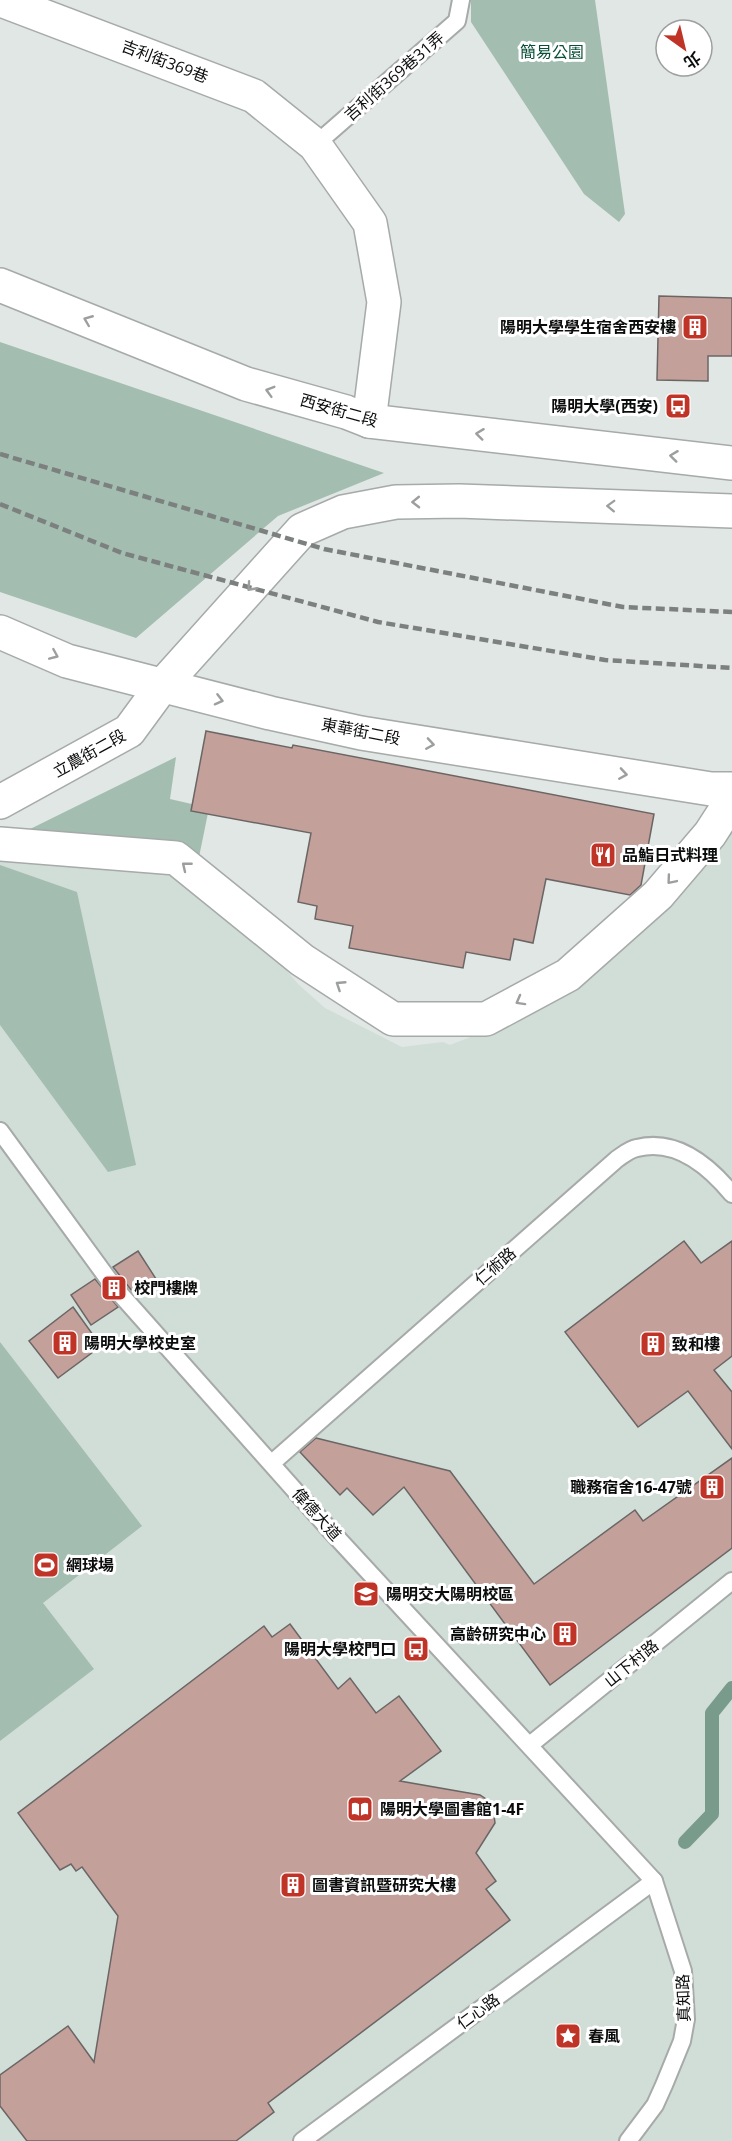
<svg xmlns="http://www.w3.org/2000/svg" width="732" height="2141" font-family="'Open Sans','Noto Sans TC',sans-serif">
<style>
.built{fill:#d1ded7}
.green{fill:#a3bdb1}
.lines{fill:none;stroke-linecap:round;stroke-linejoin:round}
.stream{stroke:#799b8c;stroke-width:14}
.building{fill:#c4a09a;stroke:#6b6666;stroke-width:1.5}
.service-casing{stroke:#a6aaa8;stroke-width:20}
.minor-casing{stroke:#a6aaa8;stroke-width:36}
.tertiary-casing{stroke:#a6aaa8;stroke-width:36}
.service{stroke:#fff;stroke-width:16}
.minor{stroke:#fff;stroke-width:33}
.tertiary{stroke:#fff;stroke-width:33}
.rail{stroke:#7c807e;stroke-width:4.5;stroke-dasharray:9 4.5;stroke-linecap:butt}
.oneway{stroke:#9d9e9e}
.labels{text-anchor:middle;stroke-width:6;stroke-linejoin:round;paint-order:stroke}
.park-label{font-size:16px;fill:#0a4f39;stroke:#fff}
.street-label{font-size:16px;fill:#0b0d0c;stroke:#fff}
.poi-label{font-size:16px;font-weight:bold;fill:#0b0d0c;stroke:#fff;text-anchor:start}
</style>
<rect width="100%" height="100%" fill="#e1e7e4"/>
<polygon class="built" points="732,816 732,2141 0,2141 0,856 169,867 259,938 298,984 325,1008 402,1047 443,1042 450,1045 543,1008 613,952"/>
<g class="green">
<polygon points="471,0 595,0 625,214 619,222 584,194 471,22"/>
<polygon points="0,342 384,473 278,516 136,638 0,592"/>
<polygon points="176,757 170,799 209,808 199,857 18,835"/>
<polygon points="0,865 77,892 136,1165 108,1172 0,1025"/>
<polygon points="0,1342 142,1526 43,1603 94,1669 0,1741"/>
</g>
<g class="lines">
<polyline class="stream" points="685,1842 712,1814 712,1713 732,1688"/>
</g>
<g class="building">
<polygon points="659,296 732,298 732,356 708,356 708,381 657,380"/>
<polygon points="206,731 292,748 293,745 654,814 641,885 630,895 546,879 533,943 514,939 510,960 466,952 463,968 349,948 353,926 315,919 317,906 298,902 311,833 191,811"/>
<polygon points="684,1241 701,1263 732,1241 732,1356 714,1370 732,1392 732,1449 688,1391 638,1427 565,1332"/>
<polygon points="138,1251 158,1282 136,1296 113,1267"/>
<polygon points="95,1279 118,1307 91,1325 71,1295"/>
<polygon points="73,1307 101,1346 58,1378 29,1341"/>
<polygon points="316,1438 450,1471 534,1584 635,1510 643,1521 732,1458 732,1548 550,1685 404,1487 373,1515 347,1488 340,1495 300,1452"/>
<polygon points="290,1624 338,1689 350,1678 376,1713 399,1696 441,1751 400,1781 480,1795 489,1801 493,1807 495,1823 476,1853 496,1881 486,1889 510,1920 268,2103 274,2112 236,2141 27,2141 0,2106 0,2075 68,2026 94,2062 118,1916 82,1867 76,1871 71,1864 60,1870 18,1813 264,1626 272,1637"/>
</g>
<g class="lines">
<g class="service-casing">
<g id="service">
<polyline points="315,145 457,21 461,0"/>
<polyline points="0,1131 114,1287 330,1530 654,1881 683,1971 686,2019 682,2041 664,2085 655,2105 628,2141"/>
<path d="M272,1463L617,1159C623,1155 630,1149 637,1148C676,1138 709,1166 732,1194"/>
<polyline points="531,1744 732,1581"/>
<polyline points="302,2141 654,1881"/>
</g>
</g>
<g class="minor-casing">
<g id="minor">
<polyline points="1,0 254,96 315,145 370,223 384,302 369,421"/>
<polyline points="0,802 129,731 162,686 302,530 343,512 396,502 459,501 732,511"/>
<polyline points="0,844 176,858 302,960 393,1019 486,1019 568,975 658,895 710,834 732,800"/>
</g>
</g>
<g class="tertiary-casing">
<g id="tertiary">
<polyline points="0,285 246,384 346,412 369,421 732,463"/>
<polyline points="0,632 67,661 270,713 361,733 711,789 732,789"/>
</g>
</g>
<use href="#service" class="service"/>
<use href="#minor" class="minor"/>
<use href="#tertiary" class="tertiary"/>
<g class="rail">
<polyline points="0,454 324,549 623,607 732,612"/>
<polyline points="0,504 122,553 378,622 605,660 732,668"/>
</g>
</g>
<defs><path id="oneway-chevron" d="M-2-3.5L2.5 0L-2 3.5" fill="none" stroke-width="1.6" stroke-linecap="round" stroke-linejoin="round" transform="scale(1.5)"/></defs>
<g class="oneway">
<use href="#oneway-chevron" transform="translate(88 320) rotate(-158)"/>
<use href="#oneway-chevron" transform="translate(270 391) rotate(-164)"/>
<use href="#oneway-chevron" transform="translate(480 434) rotate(-173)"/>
<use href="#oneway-chevron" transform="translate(674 456) rotate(-173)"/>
<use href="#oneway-chevron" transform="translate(416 502) rotate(179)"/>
<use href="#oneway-chevron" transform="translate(611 506) rotate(-178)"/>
<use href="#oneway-chevron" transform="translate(251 587) rotate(132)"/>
<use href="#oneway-chevron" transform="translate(54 655) rotate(23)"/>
<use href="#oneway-chevron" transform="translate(219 700) rotate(14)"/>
<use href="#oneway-chevron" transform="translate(430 744) rotate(9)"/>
<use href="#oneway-chevron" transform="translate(623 774) rotate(9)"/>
<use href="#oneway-chevron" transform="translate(186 866) rotate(-141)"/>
<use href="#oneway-chevron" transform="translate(671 880) rotate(130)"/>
<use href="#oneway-chevron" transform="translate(340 985) rotate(-147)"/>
<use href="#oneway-chevron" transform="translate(520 1001) rotate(151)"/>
</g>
<defs>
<g id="building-square" transform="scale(1.35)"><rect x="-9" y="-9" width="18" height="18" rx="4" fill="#c03327" stroke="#fff"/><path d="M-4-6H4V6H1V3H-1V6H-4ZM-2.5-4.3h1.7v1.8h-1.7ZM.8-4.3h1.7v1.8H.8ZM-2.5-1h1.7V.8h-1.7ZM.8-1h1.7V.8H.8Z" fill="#fff"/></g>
<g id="bus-square" transform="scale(1.35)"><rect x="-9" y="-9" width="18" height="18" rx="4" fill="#c03327" stroke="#fff"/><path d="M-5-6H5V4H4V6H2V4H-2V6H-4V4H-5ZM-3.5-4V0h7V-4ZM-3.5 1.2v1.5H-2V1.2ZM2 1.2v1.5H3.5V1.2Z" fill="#fff"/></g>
<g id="restaurant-square" transform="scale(1.35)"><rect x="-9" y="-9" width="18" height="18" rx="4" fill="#c03327" stroke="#fff"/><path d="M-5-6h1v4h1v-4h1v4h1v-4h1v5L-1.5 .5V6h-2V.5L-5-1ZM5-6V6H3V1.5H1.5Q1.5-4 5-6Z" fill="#fff"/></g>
<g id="stadium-square" transform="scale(1.35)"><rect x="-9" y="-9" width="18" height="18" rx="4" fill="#c03327" stroke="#fff"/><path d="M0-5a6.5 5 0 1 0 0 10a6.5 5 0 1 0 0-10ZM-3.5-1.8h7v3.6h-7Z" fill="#fff"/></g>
<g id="university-square" transform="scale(1.35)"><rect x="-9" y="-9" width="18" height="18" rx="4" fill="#c03327" stroke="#fff"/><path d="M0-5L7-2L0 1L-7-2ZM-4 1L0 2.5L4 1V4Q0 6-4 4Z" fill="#fff"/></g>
<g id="library-square" transform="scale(1.35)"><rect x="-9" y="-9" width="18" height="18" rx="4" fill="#c03327" stroke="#fff"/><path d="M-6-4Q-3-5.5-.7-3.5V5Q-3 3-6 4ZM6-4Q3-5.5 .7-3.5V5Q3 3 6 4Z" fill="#fff"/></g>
<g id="sight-square" transform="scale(1.35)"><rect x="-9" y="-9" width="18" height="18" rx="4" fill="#c03327" stroke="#fff"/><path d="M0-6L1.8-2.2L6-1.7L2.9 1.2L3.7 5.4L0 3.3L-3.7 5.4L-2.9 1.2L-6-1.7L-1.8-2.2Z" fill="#fff"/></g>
</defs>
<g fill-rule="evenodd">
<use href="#building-square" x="695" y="327"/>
<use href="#bus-square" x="678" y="406"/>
<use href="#restaurant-square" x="603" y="855"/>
<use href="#building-square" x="114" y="1288"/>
<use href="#building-square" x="65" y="1343"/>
<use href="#building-square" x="653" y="1344"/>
<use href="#building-square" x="712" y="1487"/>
<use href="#stadium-square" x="46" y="1565"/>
<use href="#university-square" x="366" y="1594"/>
<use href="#building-square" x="565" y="1634"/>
<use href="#bus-square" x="416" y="1649"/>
<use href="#library-square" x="360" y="1809"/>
<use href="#building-square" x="293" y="1885"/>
<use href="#sight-square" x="568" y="2036"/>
</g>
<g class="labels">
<g class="park-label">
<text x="552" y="58">簡易公園</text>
</g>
<g class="street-label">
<text transform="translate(165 61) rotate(21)" y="6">吉利街369巷</text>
<text transform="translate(394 76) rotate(-41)" y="6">吉利街369巷31弄</text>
<text transform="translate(339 410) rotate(16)" y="6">西安街二段</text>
<text transform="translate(361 731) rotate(11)" y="6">東華街二段</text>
<text transform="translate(89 753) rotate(-29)" y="6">立農街二段</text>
<text transform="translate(495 1266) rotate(-41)" y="6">仁術路</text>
<text transform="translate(317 1514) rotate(48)" y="6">偉德大道</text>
<text transform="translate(631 1663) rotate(-39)" y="6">山下村路</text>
<text transform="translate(683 1998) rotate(-92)" y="6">真知路</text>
<text transform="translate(478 2011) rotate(-36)" y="6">仁心路</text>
</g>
<g class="poi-label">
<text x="676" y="333" text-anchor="end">陽明大學學生宿舍西安樓</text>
<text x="658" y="412" text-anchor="end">陽明大學(西安)</text>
<text x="622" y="861">品鮨日式料理</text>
<text x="134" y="1294">校門樓牌</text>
<text x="84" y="1349">陽明大學校史室</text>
<text x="672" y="1350">致和樓</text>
<text x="692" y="1493" text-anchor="end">職務宿舍16-47號</text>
<text x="66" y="1571">網球場</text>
<text x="386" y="1600">陽明交大陽明校區</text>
<text x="546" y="1640" text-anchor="end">高齡研究中心</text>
<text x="396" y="1655" text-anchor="end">陽明大學校門口</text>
<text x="380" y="1815">陽明大學圖書館1-4F</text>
<text x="312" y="1891">圖書資訊暨研究大樓</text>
<text x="588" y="2042">春風</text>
</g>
</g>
<g transform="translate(684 48) rotate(146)"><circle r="28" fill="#ffffff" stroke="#9d9e9e" stroke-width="1.5"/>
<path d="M0-4.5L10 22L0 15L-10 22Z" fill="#c03327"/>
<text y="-9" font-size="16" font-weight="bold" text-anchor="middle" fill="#0b0d0c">北</text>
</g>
</svg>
